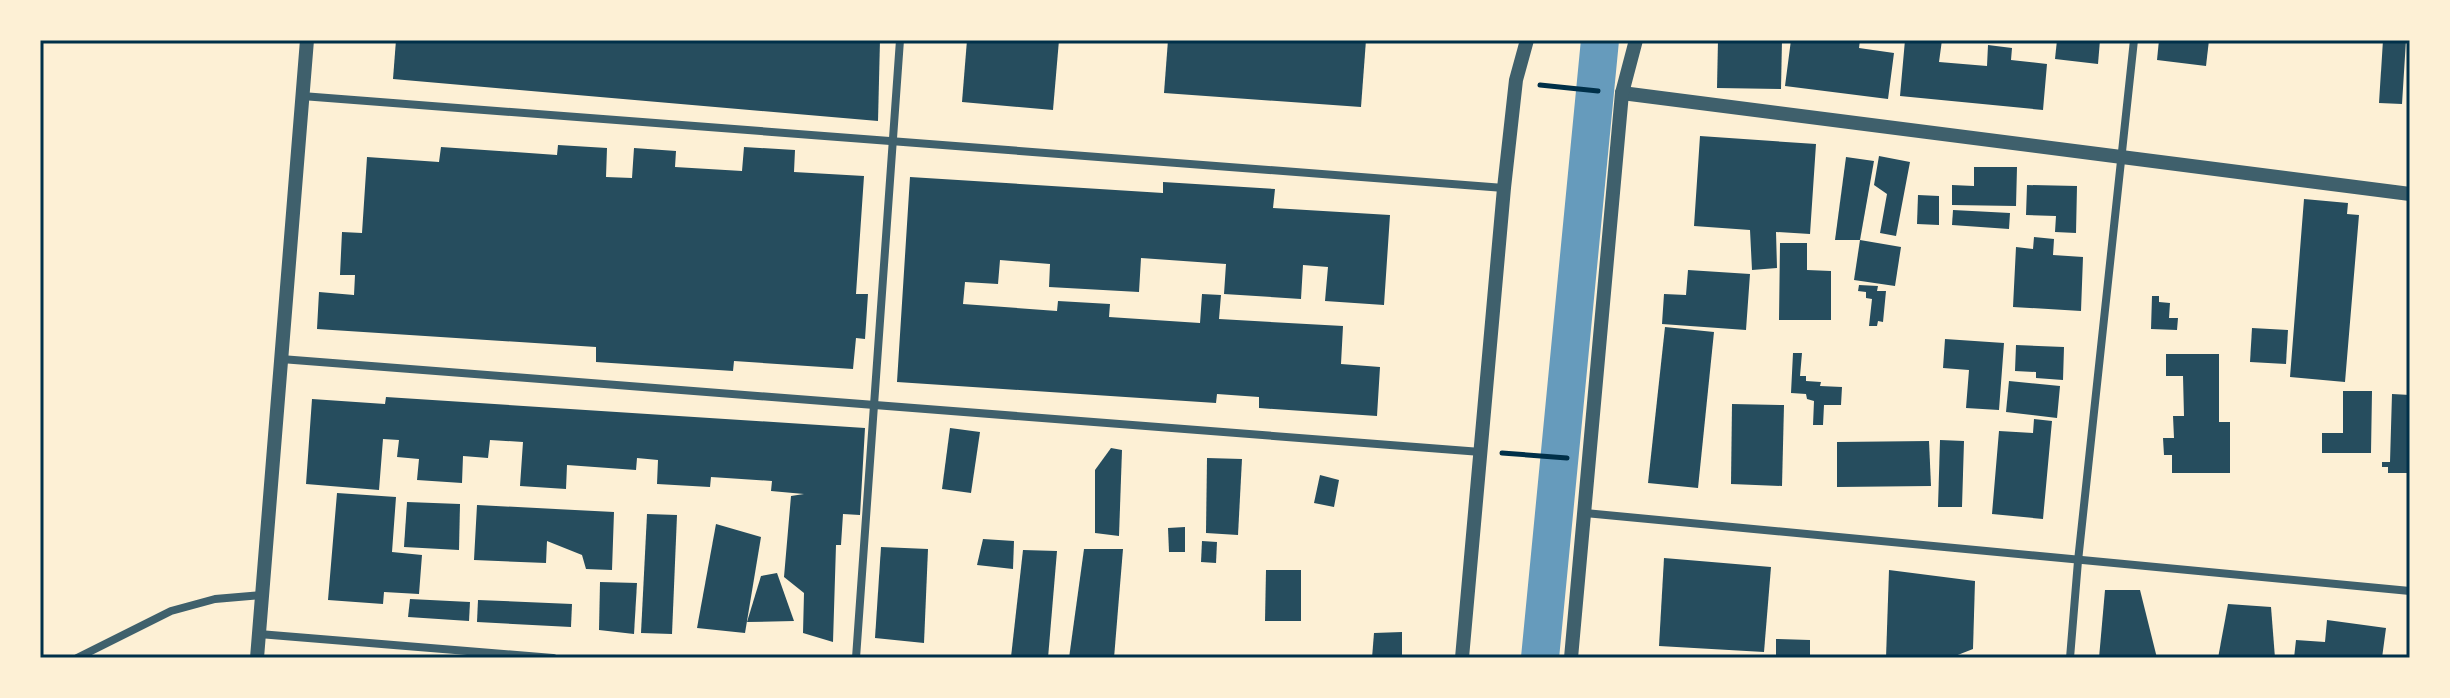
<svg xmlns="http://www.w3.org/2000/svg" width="2450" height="698" font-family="Barlow,sans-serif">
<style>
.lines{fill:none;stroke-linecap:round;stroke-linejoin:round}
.canal{stroke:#669bbc;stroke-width:38}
.building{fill:#264d5e}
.path{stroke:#003049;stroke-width:5}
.minor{stroke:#3f606c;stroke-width:8}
.tertiary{stroke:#3f606c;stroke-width:14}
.neatline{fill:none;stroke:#003049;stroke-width:3}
</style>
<rect width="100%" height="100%" fill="#fdf0d5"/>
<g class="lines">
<polyline class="canal" points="1540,658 1600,40"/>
</g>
<g class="building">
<polygon points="396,40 880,40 878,121 393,79"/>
<polygon points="967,40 1059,40 1053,110 962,102"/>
<polygon points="1168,40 1366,40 1361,107 1164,93"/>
<polygon points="1718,40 1782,40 1781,89 1717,88"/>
<polygon points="1791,40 1860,40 1859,48 1894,53 1888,99 1785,86"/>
<polygon points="1905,40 1942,40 1939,62 1987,66 1988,45 2012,48 2011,60 2047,64 2043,110 1900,96"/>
<polygon points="2057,40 2100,40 2098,64 2055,59"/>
<polygon points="2159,40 2209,40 2206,66 2157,60"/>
<polygon points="2383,40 2406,40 2402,104 2379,103"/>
<polygon points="1700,136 1816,144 1810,234 1776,232 1777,268 1752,270 1750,230 1694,226"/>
<polygon points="558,145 607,148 606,177 632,178 634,148 676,151 675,167 742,171 744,147 795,150 794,172 864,176 856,294 868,294 865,339 856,338 853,369 734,361 733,371 596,362 596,347 317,329 319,292 354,295 355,275 340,275 342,232 362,233 367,157 439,162 441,147 557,155"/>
<polygon points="1879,156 1910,162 1896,236 1880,233 1887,194 1874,185"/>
<polygon points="1846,157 1874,161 1860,240 1835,240"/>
<polygon points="1974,167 2017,167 2016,206 1952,205 1952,185 1974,186"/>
<polygon points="910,177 1163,193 1163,182 1275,189 1273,208 1390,215 1384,305 1325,301 1328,267 1303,265 1301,299 1224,294 1226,264 1141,258 1139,292 1049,287 1050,264 1000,260 998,284 965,282 963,304 1057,311 1058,301 1110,304 1109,317 1200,323 1202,294 1221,295 1219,319 1343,326 1341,364 1380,367 1377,416 1259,408 1259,397 1217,394 1216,403 897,382"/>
<polygon points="2027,185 2077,186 2076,233 2055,232 2056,216 2026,215"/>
<polygon points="1918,195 1939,196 1939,225 1917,224"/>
<polygon points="2304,199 2348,203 2347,214 2359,215 2345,382 2290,377"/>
<polygon points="1953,210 2010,213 2009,229 1952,225"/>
<polygon points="2034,237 2054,239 2053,255 2083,257 2081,311 2013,307 2016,247 2033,249"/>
<polygon points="1860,240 1901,247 1895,286 1854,280"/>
<polygon points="1780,243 1807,243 1807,270 1831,271 1831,320 1779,320"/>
<polygon points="1688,270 1750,274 1746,330 1662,324 1664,294 1686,295"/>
<polygon points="1859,285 1878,286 1877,291 1886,291 1883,322 1878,321 1877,326 1869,326 1872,299 1866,298 1866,292 1858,291"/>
<polygon points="2152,296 2159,296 2159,302 2170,303 2169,318 2178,318 2177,330 2151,329"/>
<polygon points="1665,327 1714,332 1698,488 1648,483"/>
<polygon points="2252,328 2288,330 2286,364 2250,362"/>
<polygon points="1945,339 2004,343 1999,410 1966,408 1969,370 1943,368"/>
<polygon points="2016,345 2064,347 2063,380 2036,378 2036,372 2015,371"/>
<polygon points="1793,353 1802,353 1800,376 1806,376 1806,381 1821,382 1820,386 1842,387 1841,405 1824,405 1823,425 1813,425 1814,401 1807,399 1806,394 1791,393"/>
<polygon points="2166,354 2219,354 2219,422 2230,422 2230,473 2172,473 2172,455 2164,455 2163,438 2174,438 2173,416 2184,416 2183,376 2166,376"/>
<polygon points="2009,381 2060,386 2057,418 2006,412"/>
<polygon points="2343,391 2372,391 2371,453 2322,453 2322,433 2343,433"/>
<polygon points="2392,394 2410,395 2410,473 2388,473 2388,467 2382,467 2382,462 2390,462"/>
<polygon points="386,397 865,428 860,515 843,514 841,545 836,545 833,642 803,633 804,593 784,577 791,496 804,494 771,491 772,481 711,477 710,487 657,484 658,460 637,458 636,470 567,465 566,489 520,486 523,442 490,440 488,458 463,456 462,483 417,480 419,459 397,457 399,440 383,439 379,490 306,484 312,399 385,404"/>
<polygon points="1732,404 1784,405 1782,486 1731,484"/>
<polygon points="2034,419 2052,421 2043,519 1992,514 1999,431 2033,433"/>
<polygon points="950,428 980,432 971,493 942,489"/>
<polygon points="1940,440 1964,441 1962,507 1938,507"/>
<polygon points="1929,441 1931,486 1837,487 1837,442"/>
<polygon points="1111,448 1122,450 1119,536 1095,533 1095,470"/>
<polygon points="1207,458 1242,459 1238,535 1206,533"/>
<polygon points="1320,475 1339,480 1334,507 1314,503"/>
<polygon points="337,493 396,497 392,552 422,555 419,594 384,592 383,604 328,600"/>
<polygon points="407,502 460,504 459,550 404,547"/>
<polygon points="477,505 614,512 612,570 586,569 582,555 547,541 546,563 474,560"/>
<polygon points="647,514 677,515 672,634 641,633"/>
<polygon points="716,524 761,537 745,633 697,628"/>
<polygon points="1185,527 1185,552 1169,552 1168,528"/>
<polygon points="983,539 1014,541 1013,569 977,565"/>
<polygon points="1202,541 1217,542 1216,563 1201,562"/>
<polygon points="881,547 928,549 924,643 875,638"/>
<polygon points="1084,549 1123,549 1114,658 1069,658"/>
<polygon points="1023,550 1057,551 1048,658 1011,657"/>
<polygon points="1664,558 1771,567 1764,652 1659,646"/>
<polygon points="1266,570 1301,570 1301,621 1265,621"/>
<polygon points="1889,570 1975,581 1973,649 1950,658 1886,658"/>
<polygon points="777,573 794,621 747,622 761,576"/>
<polygon points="600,582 637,583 634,634 599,630"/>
<polygon points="2105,590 2140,590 2157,658 2099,658"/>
<polygon points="410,599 470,602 469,621 408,617"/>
<polygon points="478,600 572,604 571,627 477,622"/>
<polygon points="2228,604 2271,607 2275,658 2218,658"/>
<polygon points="2327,620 2386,628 2382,658 2294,658 2296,640 2325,642"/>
<polygon points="1402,632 1402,658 1372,658 1374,633"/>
<polygon points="1776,639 1810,640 1810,658 1776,658"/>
</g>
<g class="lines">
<g class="path">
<polyline points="1540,85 1598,91"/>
<polyline points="1502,453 1567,458"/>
</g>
<g class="minor">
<polyline points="302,96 1504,188"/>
<polyline points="281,359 1481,452"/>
<polyline points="1585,513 2410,591"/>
<polyline points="259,634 553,658"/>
<polyline points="77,658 171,611 215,599 262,595"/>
<polyline points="856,658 900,40"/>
<polyline points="2070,658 2078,561 2134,40"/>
</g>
<g class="tertiary">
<polyline points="1622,93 2410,194"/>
<polyline points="257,658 307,40"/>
<polyline points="1462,658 1504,188 1516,80 1527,40"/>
<polyline points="1571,658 1622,93 1636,40"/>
</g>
</g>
<rect width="2450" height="698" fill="none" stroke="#fdf0d5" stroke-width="84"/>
<rect x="42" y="42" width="2366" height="614" class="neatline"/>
</svg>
